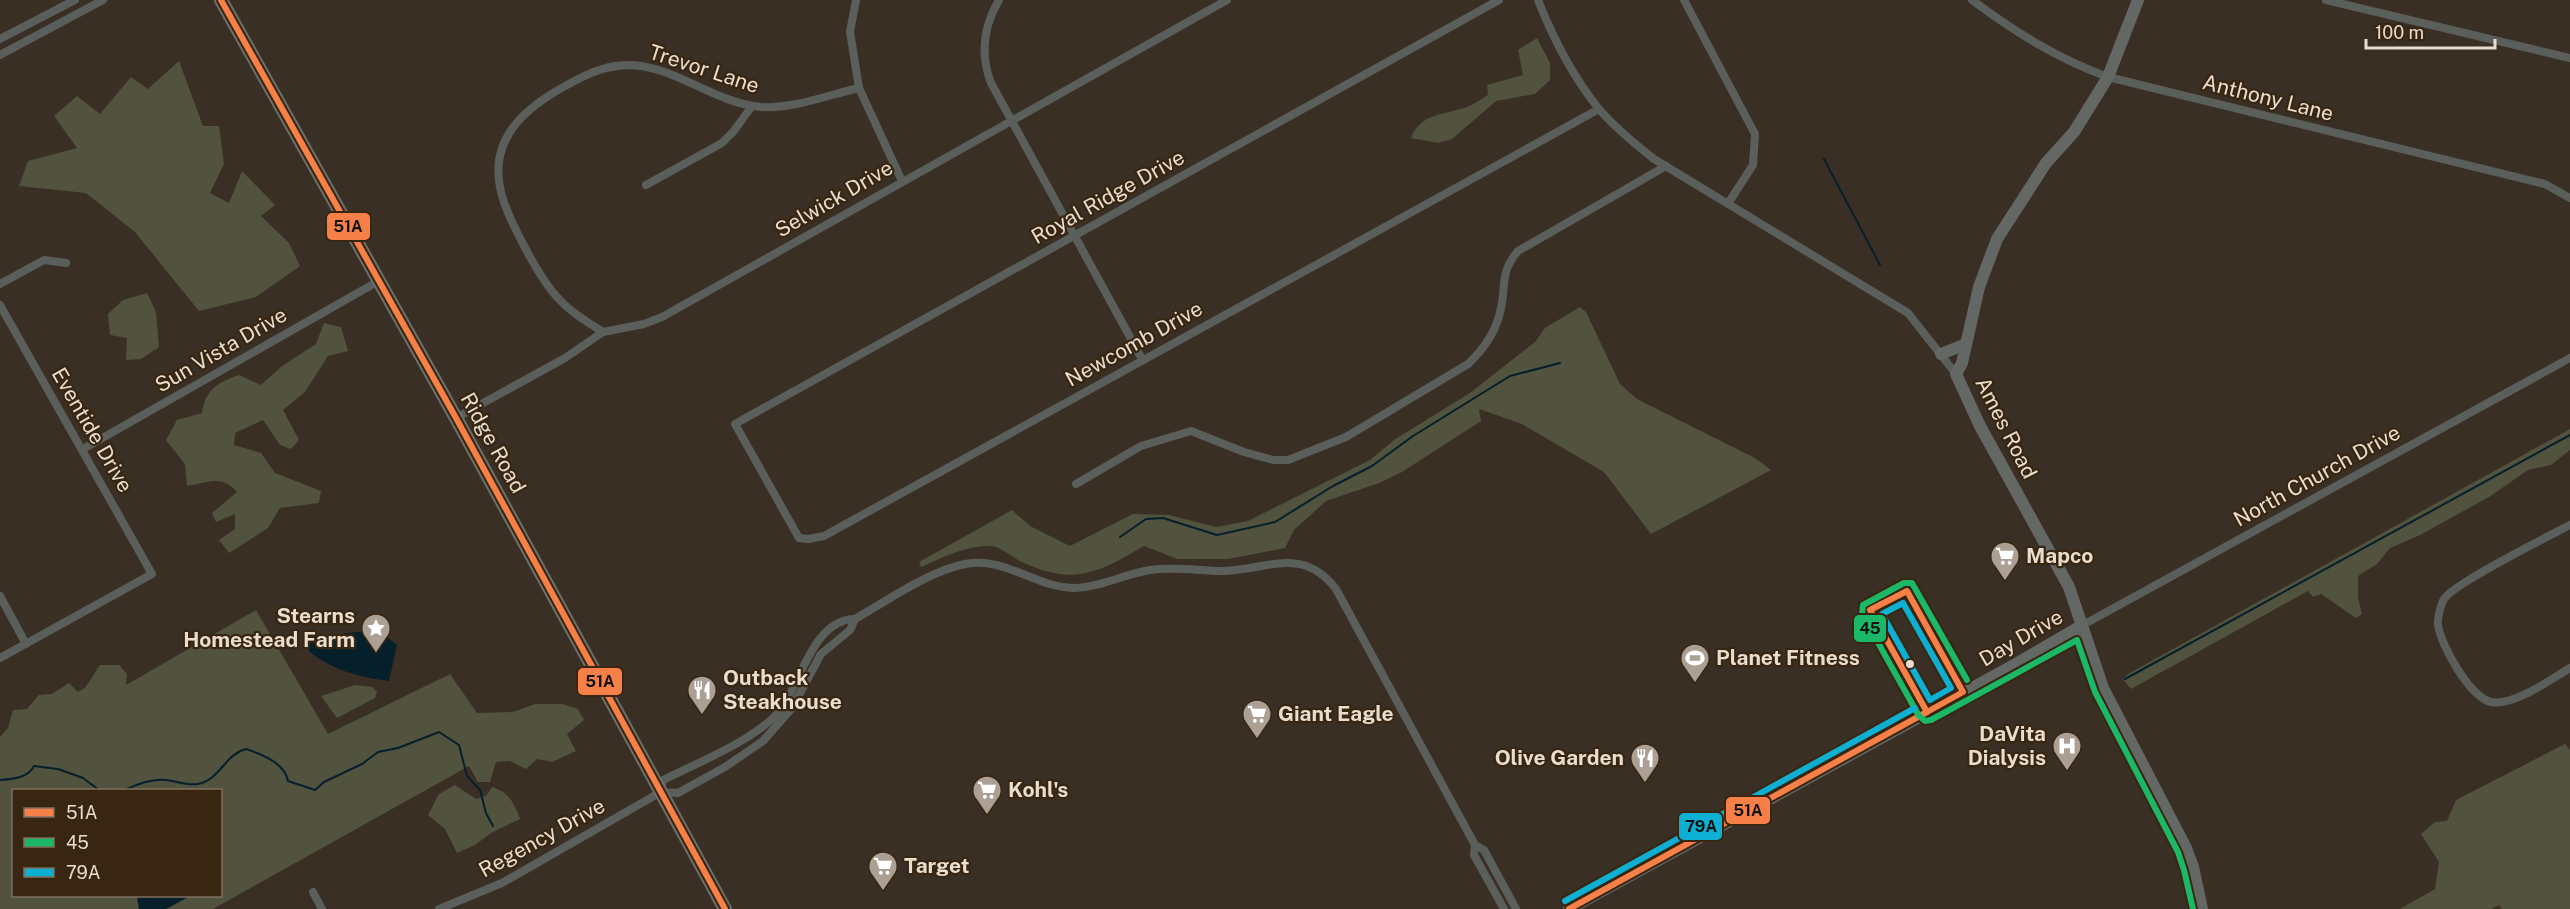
<svg xmlns="http://www.w3.org/2000/svg" width="2570" height="909" font-family="'Public Sans',sans-serif">
<style>
.green{fill:#51533e}
.water{fill:#051f2b}
.lines{fill:none;stroke-linecap:round;stroke-linejoin:round}
.stream{stroke:#051f2b;stroke-width:2}
.street{stroke:#5b5f5c;stroke-width:8}
.secondary{stroke:#646865;stroke-width:12}
.primary{stroke:#6a706c;stroke-width:14}
.bus-1-casing{stroke:#382611;stroke-width:10}
.bus-2-casing{stroke:#382611;stroke-width:10}
.bus-3-casing{stroke:#382611;stroke-width:10}
.bus-1{stroke:#f78048;stroke-width:6}
.bus-2{stroke:#1ab867;stroke-width:6}
.bus-3{stroke:#0dafd3;stroke-width:6}
.bus-dot{fill:#e9ddd0;stroke:#382611;stroke-width:2}
.labels{text-anchor:middle;stroke-width:4.5;stroke-linejoin:round;paint-order:stroke}
.street-label{font-size:21px;fill:#e9ddd0;stroke:#382611}
.poi-label{font-size:21px;font-weight:bold;fill:#e9ddd0;stroke:#382611;text-anchor:start}
.line-badge{stroke:#382611;stroke-width:2}
.pale-badge-label{font-size:16px;text-anchor:middle;font-weight:bold;fill:#111}
</style>
<rect width="100%" height="100%" fill="#3a2f24"/>
<g class="green">
<path d="M1537,38L1550,63V80L1535,94L1496,101L1452,139L1438,143L1411,138C1420,113 1445,115 1467,107C1474,104 1481,99 1488,95L1487,85L1523,75L1518,50Z"/>
<polygon points="179,61 203,126 219,126 224,164 210,193 229,203 242,171 275,205 261,216 289,243 300,266 256,297 199,311 135,232 86,193 19,186 28,161 77,148 54,116 77,96 100,114 131,77 148,89"/>
<polygon points="147,293 156,312 159,347 141,359 126,360 127,338 110,335 108,314 123,300"/>
<path d="M1580,307L1586,312L1620,384L1637,399L1755,458L1771,470L1651,534L1604,472L1522,424L1479,409L1481,421L1402,472L1379,483L1326,501L1294,530L1285,548L1228,559H1178L1144,546C1100,572 1075,586 1024,563C1014,559 1002,547 991,546C966,545 944,557 921,567L919,562L1012,510L1030,526L1070,546L1133,514L1169,515L1216,527L1248,521L1370,460L1394,440L1470,393L1535,342L1545,328Z"/>
<path d="M324,323L341,327L348,351L328,356L305,392L283,410L299,440L291,449L280,445L263,420L235,433L234,445L261,453L275,473L321,491L319,503L280,508L268,528L229,553L219,540L235,529V514L216,522L212,513L237,492C221,474 208,483 187,486L185,464L166,440L177,420L202,413C205,390 218,382 239,375L261,385L282,366L316,344Z"/>
<polygon points="2570,429 2570,450 2551,465 2528,470 2489,497 2420,535 2390,548 2377,564 2358,576 2358,598 2362,614 2356,618 2321,594 2313,597 2308,591 2131,689 2123,679 2128,674"/>
<polygon points="256,610 328,734 450,674 477,713 513,712 535,704 563,704 578,709 584,720 567,734 576,751 552,762 537,759 526,769 510,761 496,762 490,782 478,782 469,766 213,909 166,909 190,896 220,896 220,790 14,790 14,896 137,896 139,909 0,909 0,737 8,728 13,710 27,709 39,695 52,694 69,683 78,692 85,688 100,665 119,665 127,674 126,685"/>
<polygon points="355,685 372,687 377,692 375,698 337,718 321,696"/>
<polygon points="2565,744 2570,750 2570,909 2502,909 2499,905 2491,909 2400,909 2435,889 2439,862 2421,834 2435,822 2447,821 2456,800"/>
<path d="M455,785L476,799L486,796L492,787C509,792 514,803 520,819L491,833L475,845L457,853L445,829L428,815L439,794Z"/>
</g>
<g class="water">
<path d="M375,630L382,633L397,645L389,681C362,678 329,669 309,651L308,639L313,637Z"/>
<polygon points="137,896 190,896 166,909 139,909"/>
</g>
<g class="lines">
<g class="stream">
<polyline points="1824,159 1880,265"/>
<polyline points="1120,537 1146,519 1163,518 1217,535 1275,522 1333,486 1372,466 1413,436 1510,376 1560,363"/>
<polyline points="2125,679 2570,435"/>
<path d="M0,780C13,779 28,778 34,766L58,769L83,778L99,790"/>
<path d="M125,790C137,784 152,778 166,780C176,781 187,786 198,784C220,780 225,754 246,749C261,754 285,763 288,781L315,790L324,782L362,764L378,752L398,748L439,732L459,745L467,776L480,790L486,813L493,826"/>
</g>
<g class="street">
<polyline points="856,0 850,32 859,88 902,181"/>
<path d="M999,0C983,27 980,54 991,83L1142,359"/>
<polyline points="1499,0 735,424 799,538 808,539 824,536 1599,109"/>
<path d="M1538,0C1553,38 1573,77 1599,109C1615,128 1635,144 1654,159L1908,313L1956,374"/>
<polyline points="1684,0 1755,134 1753,165 1729,202"/>
<path d="M1972,0C2015,32 2058,59 2108,77L2545,184L2570,198"/>
<polyline points="2326,0 2570,58"/>
<polyline points="0,39 75,0"/>
<polyline points="0,55 103,0"/>
<polyline points="646,185 722,143 733,132 752,106"/>
<polyline points="0,284 44,260 66,263"/>
<polyline points="0,305 152,574 0,658"/>
<path d="M603,332C588,322 571,313 559,299C540,280 504,213 500,187C490,136 528,106 567,85C590,72 613,62 641,66C682,72 717,103 761,107C793,109 828,95 859,88"/>
<polyline points="456,418 565,358 603,332 644,324 662,317 1227,0"/>
<polyline points="83,449 377,282"/>
<path d="M1076,484L1141,446L1191,431L1244,452L1273,460H1288L1346,437L1468,364C1484,349 1497,330 1501,308C1506,284 1500,272 1518,251L1666,166"/>
<path d="M2570,525C2549,536 2453,584 2444,599C2441,604 2437,619 2438,625C2441,646 2470,697 2491,702C2513,707 2551,679 2570,668"/>
<polyline points="0,596 26,644"/>
<polyline points="2081,626 2570,358"/>
<path d="M661,790L663,780C697,763 760,738 782,708C801,681 814,619 855,619C887,601 929,571 965,564C1005,556 1036,588 1075,588C1102,587 1124,574 1150,570C1174,566 1199,571 1223,571C1267,570 1302,545 1336,589L1475,845L1474,855L1504,909"/>
<polyline points="661,792 678,793 725,767 763,741 792,708 821,654 850,630 855,619"/>
<polyline points="1475,845 1484,850 1516,909"/>
<polyline points="313,892 322,909"/>
<polyline points="439,909 502,883 661,792"/>
</g>
<g class="secondary">
<polyline points="2138,0 2108,77 2074,132 2046,163 1997,239 1979,287 1962,363 1956,374 1980,426 2069,587 2103,688 2186,848 2193,867 2202,909"/>
<polyline points="1941,354 1966,344"/>
<polyline points="1569,909 2016,664 2081,626"/>
</g>
<polyline class="primary" points="221,0 456,418 725,909"/>
<g class="bus-1-casing">
<g id="bus-1">
<polyline points="221,0 456,418 725,909"/>
<polygon points="1907,591 1963,692 1927,712 1870,610"/>
<polyline points="1569,909 1927,712"/>
</g>
</g>
<g class="bus-2-casing">
<polyline id="bus-2" points="1967,680 1912,583 1904,583 1863,605 1862,614 1919,716 1925,721 1931,720 2077,640 2095,692 2178,852 2184,870 2193,909"/>
</g>
<g class="bus-3-casing">
<g id="bus-3">
<polygon points="1903,603 1951,688 1930,700 1882,614"/>
<polyline points="1565,901 1915,708"/>
</g>
</g>
<use href="#bus-1" class="bus-1"/>
<use href="#bus-2" class="bus-2"/>
<use href="#bus-3" class="bus-3"/>
</g>
<defs>
<g id="supermarket-pin" transform="scale(1.5)"><path d="M0 17L-7.5 6A9.5 9.5 0 1 1 7.5 6Z" fill="#aca094" stroke="#382611"/><path d="M-6-5.5h2.5l.6 2H6L4.5 2H-2.5L-4.4-4H-6ZM-1.5 3.2a1.3 1.3 0 1 0 .1 0ZM3 3.2a1.3 1.3 0 1 0 .1 0Z" fill="#fff"/></g>
<g id="sight-pin" transform="scale(1.5)"><path d="M0 17L-7.5 6A9.5 9.5 0 1 1 7.5 6Z" fill="#aca094" stroke="#382611"/><path d="M0-6L1.8-2.2L6-1.7L2.9 1.2L3.7 5.4L0 3.3L-3.7 5.4L-2.9 1.2L-6-1.7L-1.8-2.2Z" fill="#fff"/></g>
<g id="stadium-pin" transform="scale(1.5)"><path d="M0 17L-7.5 6A9.5 9.5 0 1 1 7.5 6Z" fill="#aca094" stroke="#382611"/><path d="M0-5a6.5 5 0 1 0 0 10a6.5 5 0 1 0 0-10ZM-3.5-1.8h7v3.6h-7Z" fill="#fff"/></g>
<g id="restaurant-pin" transform="scale(1.5)"><path d="M0 17L-7.5 6A9.5 9.5 0 1 1 7.5 6Z" fill="#aca094" stroke="#382611"/><path d="M-5-6h1v4h1v-4h1v4h1v-4h1v5L-1.5 .5V6h-2V.5L-5-1ZM5-6V6H3V1.5H1.5Q1.5-4 5-6Z" fill="#fff"/></g>
<g id="hospital-pin" transform="scale(1.5)"><path d="M0 17L-7.5 6A9.5 9.5 0 1 1 7.5 6Z" fill="#aca094" stroke="#382611"/><path d="M-5-5h3v3.5h4V-5h3V5h-3V1.5h-4V5h-3Z" fill="#fff"/></g>
</defs>
<g fill-rule="evenodd">
<use href="#supermarket-pin" x="2005" y="556"/>
<use href="#sight-pin" x="376" y="628"/>
<use href="#stadium-pin" x="1695" y="658"/>
<use href="#restaurant-pin" x="702" y="690"/>
<use href="#supermarket-pin" x="1257" y="714"/>
<use href="#hospital-pin" x="2067" y="746"/>
<use href="#restaurant-pin" x="1645" y="758"/>
<use href="#supermarket-pin" x="987" y="790"/>
<use href="#supermarket-pin" x="883" y="866"/>
</g>
<circle class="bus-dot" cx="1910" cy="664" r="5"/>
<g class="labels">
<g class="street-label">
<text transform="translate(704 69) rotate(18)" y="7">Trevor Lane</text>
<text transform="translate(2268 98) rotate(14)" y="7">Anthony Lane</text>
<text transform="translate(1108 197) rotate(-29)" y="7">Royal Ridge Drive</text>
<text transform="translate(834 199) rotate(-30)" y="7">Selwick Drive</text>
<text transform="translate(1134 344) rotate(-29)" y="7">Newcomb Drive</text>
<text transform="translate(221 350) rotate(-30)" y="7">Sun Vista Drive</text>
<text transform="translate(2006 428) rotate(63)" y="7">Ames Road</text>
<text transform="translate(92 430) rotate(60)" y="7">Eventide Drive</text>
<text transform="translate(493 443) rotate(61)" y="7">Ridge Road</text>
<text transform="translate(2317 476) rotate(-29)" y="7">North Church Drive</text>
<text transform="translate(2021 638) rotate(-30)" y="7">Day Drive</text>
<text transform="translate(542 838) rotate(-29)" y="7">Regency Drive</text>
</g>
<g class="poi-label">
<text x="2026" y="563">Mapco</text>
<text x="355" y="623" text-anchor="end">Stearns<tspan x="355" dy="24">Homestead Farm</tspan></text>
<text x="1716" y="665">Planet Fitness</text>
<text x="723" y="685">Outback<tspan x="723" dy="24">Steakhouse</tspan></text>
<text x="1278" y="721">Giant Eagle</text>
<text x="2046" y="741" text-anchor="end">DaVita<tspan x="2046" dy="24">Dialysis</tspan></text>
<text x="1624" y="765" text-anchor="end">Olive Garden</text>
<text x="1008" y="797">Kohl's</text>
<text x="904" y="873">Target</text>
</g>
</g>
<g class="line-badge">
<rect x="326" y="212" width="45" height="29" rx="6" fill="#f78048"/>
<rect x="1853" y="614" width="34" height="29" rx="6" fill="#1ab867"/>
<rect x="577" y="667" width="46" height="29" rx="6" fill="#f78048"/>
<rect x="1725" y="796" width="46" height="29" rx="6" fill="#f78048"/>
<rect x="1678" y="812" width="45" height="29" rx="6" fill="#0dafd3"/>
</g>
<g class="pale-badge-label">
<text x="348" y="232">51A</text>
<text x="1870" y="634">45</text>
<text x="600" y="687">51A</text>
<text x="1748" y="816">51A</text>
<text x="1701" y="832">79A</text>
</g>
<rect x="12" y="789" width="210" height="108" fill="#382611" stroke="#7f6f5d" stroke-width="1.5"/>
<rect x="24" y="808" width="30" height="9" fill="#f78048" stroke="#7f6f5d" stroke-width="1.5"/>
<text x="66" y="819" font-size="18" fill="#e9ddd0">51A</text>
<rect x="24" y="838" width="30" height="9" fill="#1ab867" stroke="#7f6f5d" stroke-width="1.5"/>
<text x="66" y="849" font-size="18" fill="#e9ddd0">45</text>
<rect x="24" y="868" width="30" height="9" fill="#0dafd3" stroke="#7f6f5d" stroke-width="1.5"/>
<text x="66" y="879" font-size="18" fill="#e9ddd0">79A</text>
<path d="M2366 39v9h129v-9" fill="none" stroke="#e9ddd0" stroke-width="3"/>
<text x="2375" y="39" font-size="18" fill="#e9ddd0" stroke="#382611" stroke-width="4.5" paint-order="stroke">100 m</text>
</svg>
